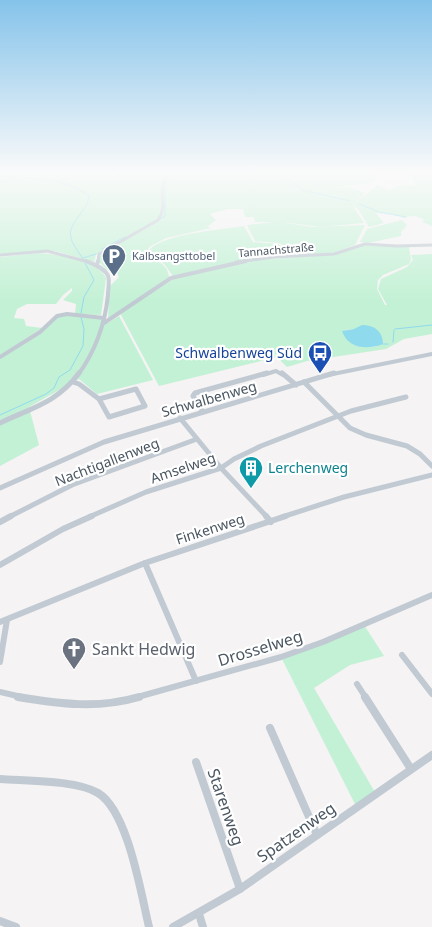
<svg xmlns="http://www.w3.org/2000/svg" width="432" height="927" font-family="'Noto Sans',sans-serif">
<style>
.green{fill:#c3f1d5;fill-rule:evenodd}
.water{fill:#90daee}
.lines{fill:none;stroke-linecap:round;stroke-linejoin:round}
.stream{stroke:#90daee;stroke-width:1}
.minor-far4{stroke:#c1cad2;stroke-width:3}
.minor-far3{stroke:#c1cad2;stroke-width:4}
.minor-far2{stroke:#c1cad2;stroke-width:5}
.minor-far1{stroke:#c1cad2;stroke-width:6}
.minor{stroke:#c1cad2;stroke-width:8}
.labels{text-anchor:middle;stroke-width:4.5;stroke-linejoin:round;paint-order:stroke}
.far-street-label{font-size:11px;fill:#4a5661;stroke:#fff}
.far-service-label{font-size:11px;fill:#4e5e75;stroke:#fff;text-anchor:start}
.transit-label{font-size:14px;fill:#164399;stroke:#fff;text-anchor:end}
.street-label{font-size:14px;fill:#4a5661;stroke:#fff}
.culture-label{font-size:14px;fill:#0d838f;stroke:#fff;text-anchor:start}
.near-street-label{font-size:16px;fill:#4a5661;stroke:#fff}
.near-worship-label{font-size:16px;fill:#5b616d;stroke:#fff;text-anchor:start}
</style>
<rect width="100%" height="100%" fill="#f5f3f3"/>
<g class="green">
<path d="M0,172H118L119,174L120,172H383L371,183L325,189L351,187L365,193L356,202L378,185L389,190L401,185H415L413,180L404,175L432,172V226L422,222L424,220C417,215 412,215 404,218L392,214L376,213L384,223L369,227L358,209L353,206L364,223L320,227L275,221L312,227L365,225L355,245L333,253L299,255L279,243L255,241L247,225L274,222H255L254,217H245L243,209H228L210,214L216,220L207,227L212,228L166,238L149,247L147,253C155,261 169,264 169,278L108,318L110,286L119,277L117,273L107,270L98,261L100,254L139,230L105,248L96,255L94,262L55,251L0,254Z"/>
<polygon points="402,220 407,225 401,232 401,236 368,243 360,242 367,229"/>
<path d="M244,226L253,242L278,244L295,255L275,256L173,276L165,265L149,252V250C165,233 221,230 244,226Z"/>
<path d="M359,245L409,247L411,260L409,264L383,275L378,280L377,289L385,305H387L378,289L381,279L407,267L413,260L411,255L432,254V334L404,339L386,349L307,361L287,367L277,357L159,386L120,313L175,278L256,260L327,255ZM354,329L376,347L356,346L345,330Z"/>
<path d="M39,253C56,254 99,261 106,278L101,315L75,314L76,304L63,300L72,291V288L63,295L56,304H27L17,309L14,318L24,319L26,326L42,328L0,356V257Z"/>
<polygon points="67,315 103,318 108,323 119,316 153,380 97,394 79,379 29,407 39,445 0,466 0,358 42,332 58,317"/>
<polygon points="364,625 384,656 350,665 314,688 376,794 357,808 281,657"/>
</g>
<path class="water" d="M362,325C374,325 383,331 383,344C367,350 348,349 342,331L354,329Z"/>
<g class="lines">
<g class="stream">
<polyline points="280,172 302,190 350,201"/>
<path d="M0,176C32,180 62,176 89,196C88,212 67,222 71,238C73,246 79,252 83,259"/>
<polyline points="0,182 17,180"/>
<polyline points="359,204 379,212 406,217"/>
<polyline points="153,224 165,216 165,184 170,176"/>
<polyline points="102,249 125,237"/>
<polyline points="83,258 96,254"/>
<polyline points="81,313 84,297 94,280 85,263"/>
<polyline points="395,329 432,325"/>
<polyline points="393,342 394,330"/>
<polyline points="383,344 388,344"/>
<polyline points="0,415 46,394 54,388 59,377 70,370 83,346 84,329 81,317"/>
</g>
<g class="minor-far4">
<polyline points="0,255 47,251 89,262"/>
<path d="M98,262L99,254L158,220C169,205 156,191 167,175L152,173L121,175L118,174L119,172"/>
<polyline points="236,262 275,257 334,254 365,244 397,246 432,245"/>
</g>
<g class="minor-far3">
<polyline points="97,265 98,261"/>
<polyline points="104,323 171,278 246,261"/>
<polyline points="0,357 40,332 57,316 67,314 104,318"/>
<path d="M78,375C96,350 105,325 108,295C108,289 110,281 108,276C105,268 93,264 86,261"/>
<polyline points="263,375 276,371 283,375"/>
<polyline points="328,375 432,354"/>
</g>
<g class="minor-far2">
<polyline points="282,373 296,385"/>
<polyline points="73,382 79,384 99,399"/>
<polyline points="304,382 350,428 366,435 407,446 420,454 432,466"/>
<polygon points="136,389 145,406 109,417 99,399"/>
<polyline points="203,412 193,396 195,393 267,373"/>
<polyline points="180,418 221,468 267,517"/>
<path d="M0,423C31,408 57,403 79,373"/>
<polyline points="0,488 104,442 334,373"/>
<polyline points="9,517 72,485 197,439"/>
<polyline points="89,517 146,492 221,468 234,459 261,446 351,411 406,397"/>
<polyline points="282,517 344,497 432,475"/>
</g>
<g class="minor-far1">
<polyline points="266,516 271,522"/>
<polyline points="0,522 11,516"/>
<polyline points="145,563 196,681"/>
<polyline points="0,565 63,529 92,516"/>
<polyline points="0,622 145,563 286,516"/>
<polyline points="402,655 432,694"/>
<polyline points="0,662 7,620"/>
<polyline points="357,684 366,698"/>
<polyline points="0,692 26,698"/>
<polyline points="134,698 281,657 323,642 432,595"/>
</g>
<g class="minor">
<path d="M18,697C59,704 98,709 139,697"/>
<polyline points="365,697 411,769"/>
<polyline points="270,728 317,835"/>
<polyline points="196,762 240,889"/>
<path d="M0,779C26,781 77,780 98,793C128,811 141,894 149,927"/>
<polyline points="199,914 203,927"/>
<polyline points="0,921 16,927"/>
<polyline points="173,927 240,889 432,755"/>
</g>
</g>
<linearGradient id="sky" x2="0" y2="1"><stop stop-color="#85c3ea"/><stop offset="0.57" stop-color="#fafafa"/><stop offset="1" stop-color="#fafafa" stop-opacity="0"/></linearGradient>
<rect width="432" height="302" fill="url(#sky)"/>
<defs>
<g id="parking-pin" transform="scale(1.25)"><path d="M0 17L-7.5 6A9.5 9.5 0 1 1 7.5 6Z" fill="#5c6f8a" stroke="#fff"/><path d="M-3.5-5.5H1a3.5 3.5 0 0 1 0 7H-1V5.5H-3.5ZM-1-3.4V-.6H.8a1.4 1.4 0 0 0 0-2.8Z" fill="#fff"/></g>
<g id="bus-pin" transform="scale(1.25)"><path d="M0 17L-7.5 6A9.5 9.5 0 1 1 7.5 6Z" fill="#1a4fb4" stroke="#fff"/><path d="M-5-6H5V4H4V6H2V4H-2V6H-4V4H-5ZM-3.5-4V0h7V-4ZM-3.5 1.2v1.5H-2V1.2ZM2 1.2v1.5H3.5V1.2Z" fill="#fff"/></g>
<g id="building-pin" transform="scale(1.25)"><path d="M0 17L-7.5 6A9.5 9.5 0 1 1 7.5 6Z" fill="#0f9aa8" stroke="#fff"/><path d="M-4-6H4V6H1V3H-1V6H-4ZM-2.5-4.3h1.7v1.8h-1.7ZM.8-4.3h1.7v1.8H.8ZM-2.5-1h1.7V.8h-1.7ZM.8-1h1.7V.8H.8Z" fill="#fff"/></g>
<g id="church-pin" transform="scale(1.25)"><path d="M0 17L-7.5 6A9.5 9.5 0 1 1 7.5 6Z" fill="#6b7280" stroke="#fff"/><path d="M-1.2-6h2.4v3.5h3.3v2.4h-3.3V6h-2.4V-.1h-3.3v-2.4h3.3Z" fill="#fff"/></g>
</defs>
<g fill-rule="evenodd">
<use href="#parking-pin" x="114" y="256"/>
<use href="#bus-pin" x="320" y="353"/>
<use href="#building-pin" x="251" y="468"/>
<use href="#church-pin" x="74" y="649"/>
</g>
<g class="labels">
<g class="far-street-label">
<text transform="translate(276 250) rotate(-5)" y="4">Tannachstraße</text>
</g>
<g class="far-service-label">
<text x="132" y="260">Kalbsangsttobel</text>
</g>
<g class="transit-label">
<text x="302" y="358">Schwalbenweg Süd</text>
</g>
<g class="street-label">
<text transform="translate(209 399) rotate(-16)" y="5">Schwalbenweg</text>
<text transform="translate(107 462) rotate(-21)" y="5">Nachtigallenweg</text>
<text transform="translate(183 468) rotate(-19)" y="5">Amselweg</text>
<text transform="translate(210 529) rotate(-18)" y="5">Finkenweg</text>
</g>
<g class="culture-label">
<text x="268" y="473">Lerchenweg</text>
</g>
<g class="near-street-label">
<text transform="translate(260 648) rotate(-17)" y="6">Drosselweg</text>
<text transform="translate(226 807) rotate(71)" y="6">Starenweg</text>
<text transform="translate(296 832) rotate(-35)" y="6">Spatzenweg</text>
</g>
<g class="near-worship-label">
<text x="92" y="655">Sankt Hedwig</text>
</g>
</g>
</svg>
